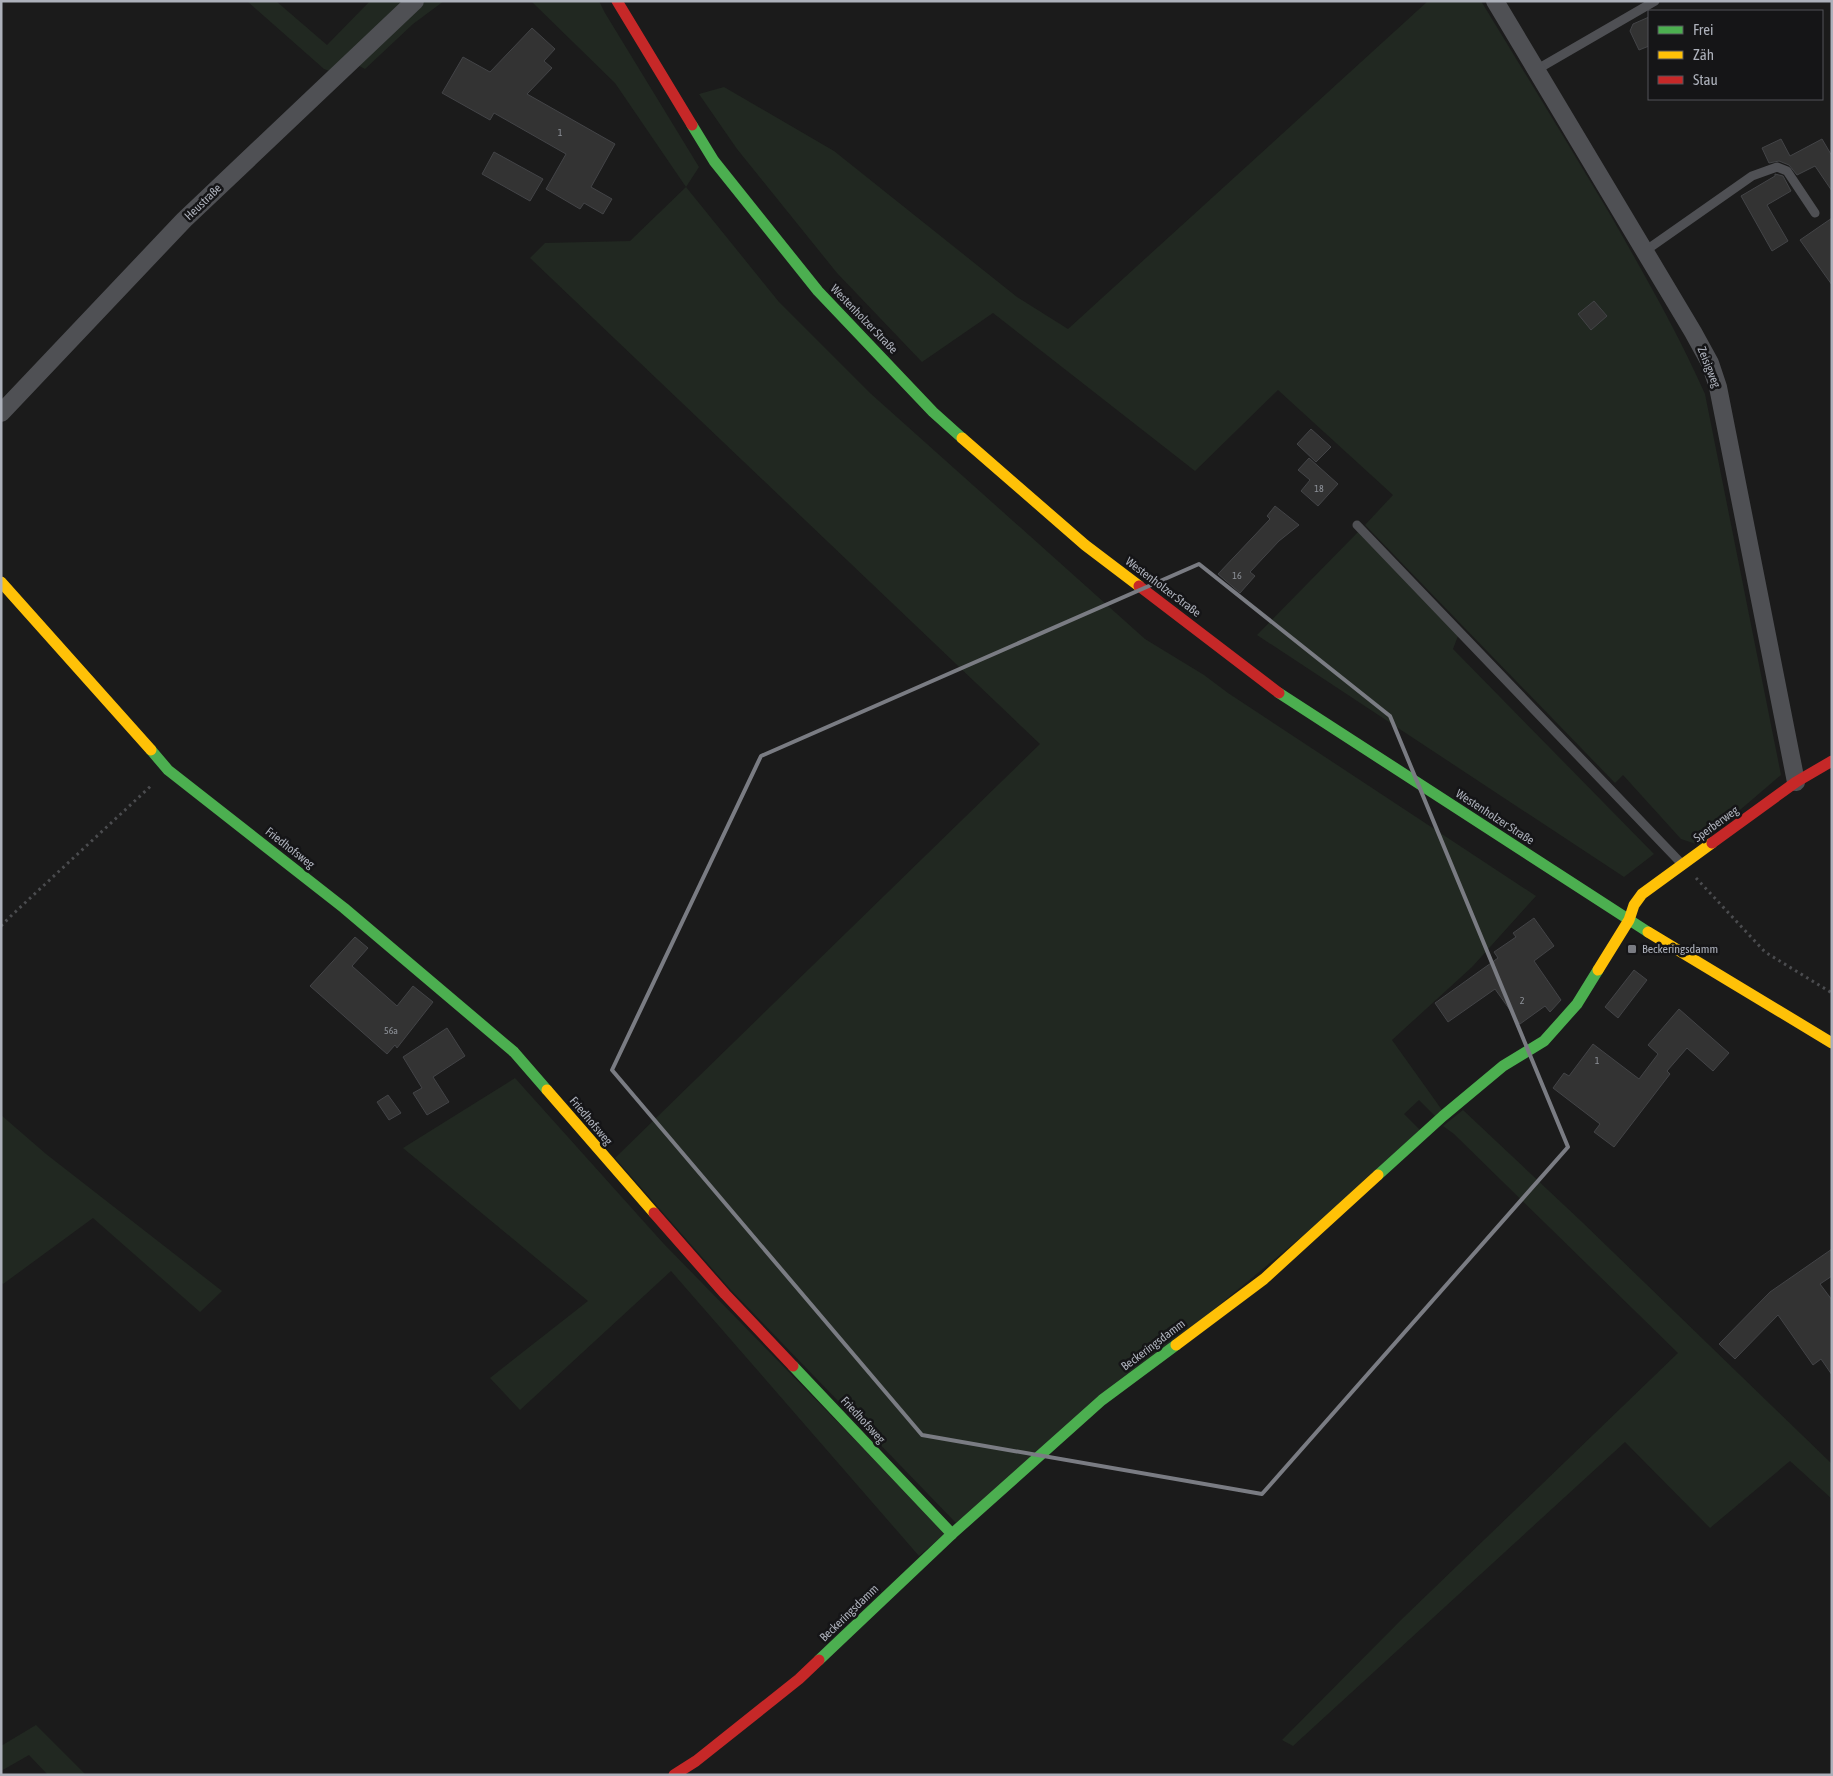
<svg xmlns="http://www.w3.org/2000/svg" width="1833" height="1776" font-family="'Asap Condensed',sans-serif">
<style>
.green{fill:#212821}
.building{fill:#333;stroke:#434447}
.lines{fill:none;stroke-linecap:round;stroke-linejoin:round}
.path{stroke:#4b4c4f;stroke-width:3;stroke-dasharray:2.5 4;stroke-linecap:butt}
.lane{stroke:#4f5054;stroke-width:9}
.street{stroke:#4f5054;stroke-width:18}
.fast{stroke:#4caf50;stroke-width:11}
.slow{stroke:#ffc107;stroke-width:11}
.jam{stroke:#c62828;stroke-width:11}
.marked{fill:none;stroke:#7a7c83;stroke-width:4;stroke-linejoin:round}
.poi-dot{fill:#7a7c83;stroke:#151517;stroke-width:2}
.labels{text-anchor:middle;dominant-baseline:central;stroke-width:5;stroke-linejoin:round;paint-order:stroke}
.number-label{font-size:10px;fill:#8e9299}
.street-label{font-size:12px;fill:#adb1bb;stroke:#151517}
.poi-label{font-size:12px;fill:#adb1bb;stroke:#151517;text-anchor:start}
</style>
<rect width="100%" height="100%" fill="#1b1b1b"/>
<!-- green -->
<g class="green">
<path d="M247,1H276L327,45L370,1H444L413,24L365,69L346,59L332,72L324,69Z"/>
<path d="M531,1H599L605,13L699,167L686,187L779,302L870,393L1145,639L1204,675L1228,693L1536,896L1472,967L1392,1040L1442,1110L1435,1116L1419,1100L1404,1114L1420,1130L1305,1234L956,1523L730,1289L615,1158L1040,744L530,258L545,243L630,241L686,187L615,83Z"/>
<path d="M1428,1H1481C1525,73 1568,144 1611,216C1644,274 1678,333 1705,394L1781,775L1699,845L1681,839L1623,775L1615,783L1365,525L1393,495L1278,390L1195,471L993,313L922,362L837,273L737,149L699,94L724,87L834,151L1017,297L1068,329Z"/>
<path d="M1358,532L1458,636L1453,649L1654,854L1624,877L1257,635Z"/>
<path d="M515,1078L663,1243L946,1533L919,1556L671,1271L520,1410L490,1378L588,1301L403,1148Z"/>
<path d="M1463,1110L1582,1222L1832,1464V1499L1790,1461L1710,1528L1625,1442L1293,1746L1282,1740L1402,1619L1678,1353L1454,1134L1443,1126Z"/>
<path d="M1,1115L46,1154L222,1291L200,1312L93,1218L3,1284L1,1282Z"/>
<path d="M36,1725L86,1775H48L29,1755L1,1771V1746Z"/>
</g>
<!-- building -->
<g class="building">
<path d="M1649,17V46L1639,50L1630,31L1633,24Z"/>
<path d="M532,28L555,49L544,61L552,68L527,94L615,144L591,187L612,199L603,214L584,203L580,209L546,189L566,154L494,113L490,120L442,93L463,57L490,72Z"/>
<path d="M1781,139L1790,156L1822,139L1832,156V191L1815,166L1797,175L1789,165L1779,161L1769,163L1762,148Z"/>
<path d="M494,152L543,179L530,201L482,174Z"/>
<path d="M1775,174L1783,176L1791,191L1767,205L1788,241L1772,251L1741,196L1775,176Z"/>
<path d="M1832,218V285L1800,240Z"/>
<path d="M1594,301L1607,316L1591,330L1578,314Z"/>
<path d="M1311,429L1331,447L1316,462L1297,444Z"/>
<path d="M1309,458L1338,484L1318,506L1301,491L1310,480L1298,470Z"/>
<path d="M1275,506L1299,525L1279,541L1250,572L1255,576L1240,593L1218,574L1270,519L1267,516Z"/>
<path d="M1534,918L1554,946L1534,961L1561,1000L1550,1012L1545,1006L1520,1024L1495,989L1448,1022L1435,1003L1498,958L1494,952L1516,937L1513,933Z"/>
<path d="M355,937L368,948L352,966L397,1006L413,986L433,1002L397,1048L395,1045L387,1054L310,986Z"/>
<path d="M1634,970L1647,980L1618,1018L1605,1007Z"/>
<path d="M1679,1009L1729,1053L1713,1071L1687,1048L1667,1071L1670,1074L1614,1147L1594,1132L1600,1124L1553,1088L1564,1073L1569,1076L1593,1044L1639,1079L1658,1054L1648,1045Z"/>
<path d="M447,1028L465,1056L433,1077L449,1102L427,1115L413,1093L422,1088L403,1057Z"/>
<path d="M388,1095L401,1113L389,1120L377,1102Z"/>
<path d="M1832,1249V1276L1820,1284L1832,1300V1375L1821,1359L1813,1365L1778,1315L1735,1359L1719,1344L1770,1292Z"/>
</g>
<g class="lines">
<!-- path -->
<g class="path">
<path d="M1696,878L1765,952L1832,993"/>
<path d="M1,926L13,914L153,784"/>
</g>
<!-- lane -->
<g class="lane">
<path d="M1536,70L1655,1"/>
<path d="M1645,251L1752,176L1777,167L1787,171L1815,213"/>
<path d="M1357,525L1681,863"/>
</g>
<!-- street -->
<g class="street">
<path d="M1495,1L1693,332L1710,363L1718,387L1796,782"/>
<path d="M1,413L184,220L415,1"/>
</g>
<!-- fast -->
<g class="fast">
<path d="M692,125L714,161L818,291L933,412L962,438"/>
<path d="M1279,693L1648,932"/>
<path d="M151,750L168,770L344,908L514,1052L547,1090"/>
<path d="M1378,1175L1443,1116L1503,1066L1544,1041L1577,1004L1598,970"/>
<path d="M793,1366L952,1534"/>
<path d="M819,1660L952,1534L1102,1400L1176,1345"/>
</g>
<!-- slow -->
<g class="slow">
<path d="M962,438L1085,545L1139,586"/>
<path d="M1,582L151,750"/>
<path d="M1648,932L1832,1043"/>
<path d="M1598,970L1629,920L1634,905L1642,894L1712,843"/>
<path d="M547,1090L654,1213"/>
<path d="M1176,1345L1264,1279L1378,1175"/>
</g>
<!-- jam -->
<g class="jam">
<path d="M617,1L692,125"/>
<path d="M1139,586L1279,693"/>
<path d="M1712,843L1796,782L1832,761"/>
<path d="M654,1213L725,1294L793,1366"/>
<path d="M674,1775L696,1761L799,1679L819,1660"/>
</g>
</g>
<!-- marked area -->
<path class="marked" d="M1199,564L1390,716L1568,1147L1262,1494L922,1435L612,1070L761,756Z"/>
<!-- markers -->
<rect class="poi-dot" x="1627" y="944" width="10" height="10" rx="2.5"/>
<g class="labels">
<!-- number labels -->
<g class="number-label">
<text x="560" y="132">1</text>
<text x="1319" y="488">18</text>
<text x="1237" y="575">16</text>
<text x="1522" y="1000">2</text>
<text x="391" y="1030">56a</text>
<text x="1597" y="1060">1</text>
</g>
<!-- street labels -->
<g class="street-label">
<text transform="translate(203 202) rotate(-44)">Heustraße</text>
<text transform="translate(864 319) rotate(46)">Westenholzer Straße</text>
<text transform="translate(1709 367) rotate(68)">Zeisigweg</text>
<text transform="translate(1163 587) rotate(37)">Westenholzer Straße</text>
<text transform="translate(1495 817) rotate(33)">Westenholzer Straße</text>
<text transform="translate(1716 824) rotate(-36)">Sperberweg</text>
<text transform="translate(290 848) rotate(38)">Friedhofsweg</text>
<text transform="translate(591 1121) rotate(50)">Friedhofsweg</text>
<text transform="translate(1153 1345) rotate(-37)">Beckeringsdamm</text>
<text transform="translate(863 1420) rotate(47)">Friedhofsweg</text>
<text transform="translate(849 1613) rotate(-44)">Beckeringsdamm</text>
</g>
<!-- poi labels -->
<g class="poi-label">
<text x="1642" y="949">Beckeringsdamm</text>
</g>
</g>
<!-- border -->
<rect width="1833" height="1776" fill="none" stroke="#adb1bb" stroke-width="5"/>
<!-- legend -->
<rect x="1648" y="10" width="175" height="90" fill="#151517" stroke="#525359"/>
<rect x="1658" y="26" width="25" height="8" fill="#4caf50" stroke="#525359"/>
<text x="1693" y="35" font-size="15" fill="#adb1bb">Frei</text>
<rect x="1658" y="51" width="25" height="8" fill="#ffc107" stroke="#525359"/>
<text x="1693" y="60" font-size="15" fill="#adb1bb">Zäh</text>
<rect x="1658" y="76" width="25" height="8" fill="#c62828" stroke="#525359"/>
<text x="1693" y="85" font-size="15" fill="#adb1bb">Stau</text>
</svg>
